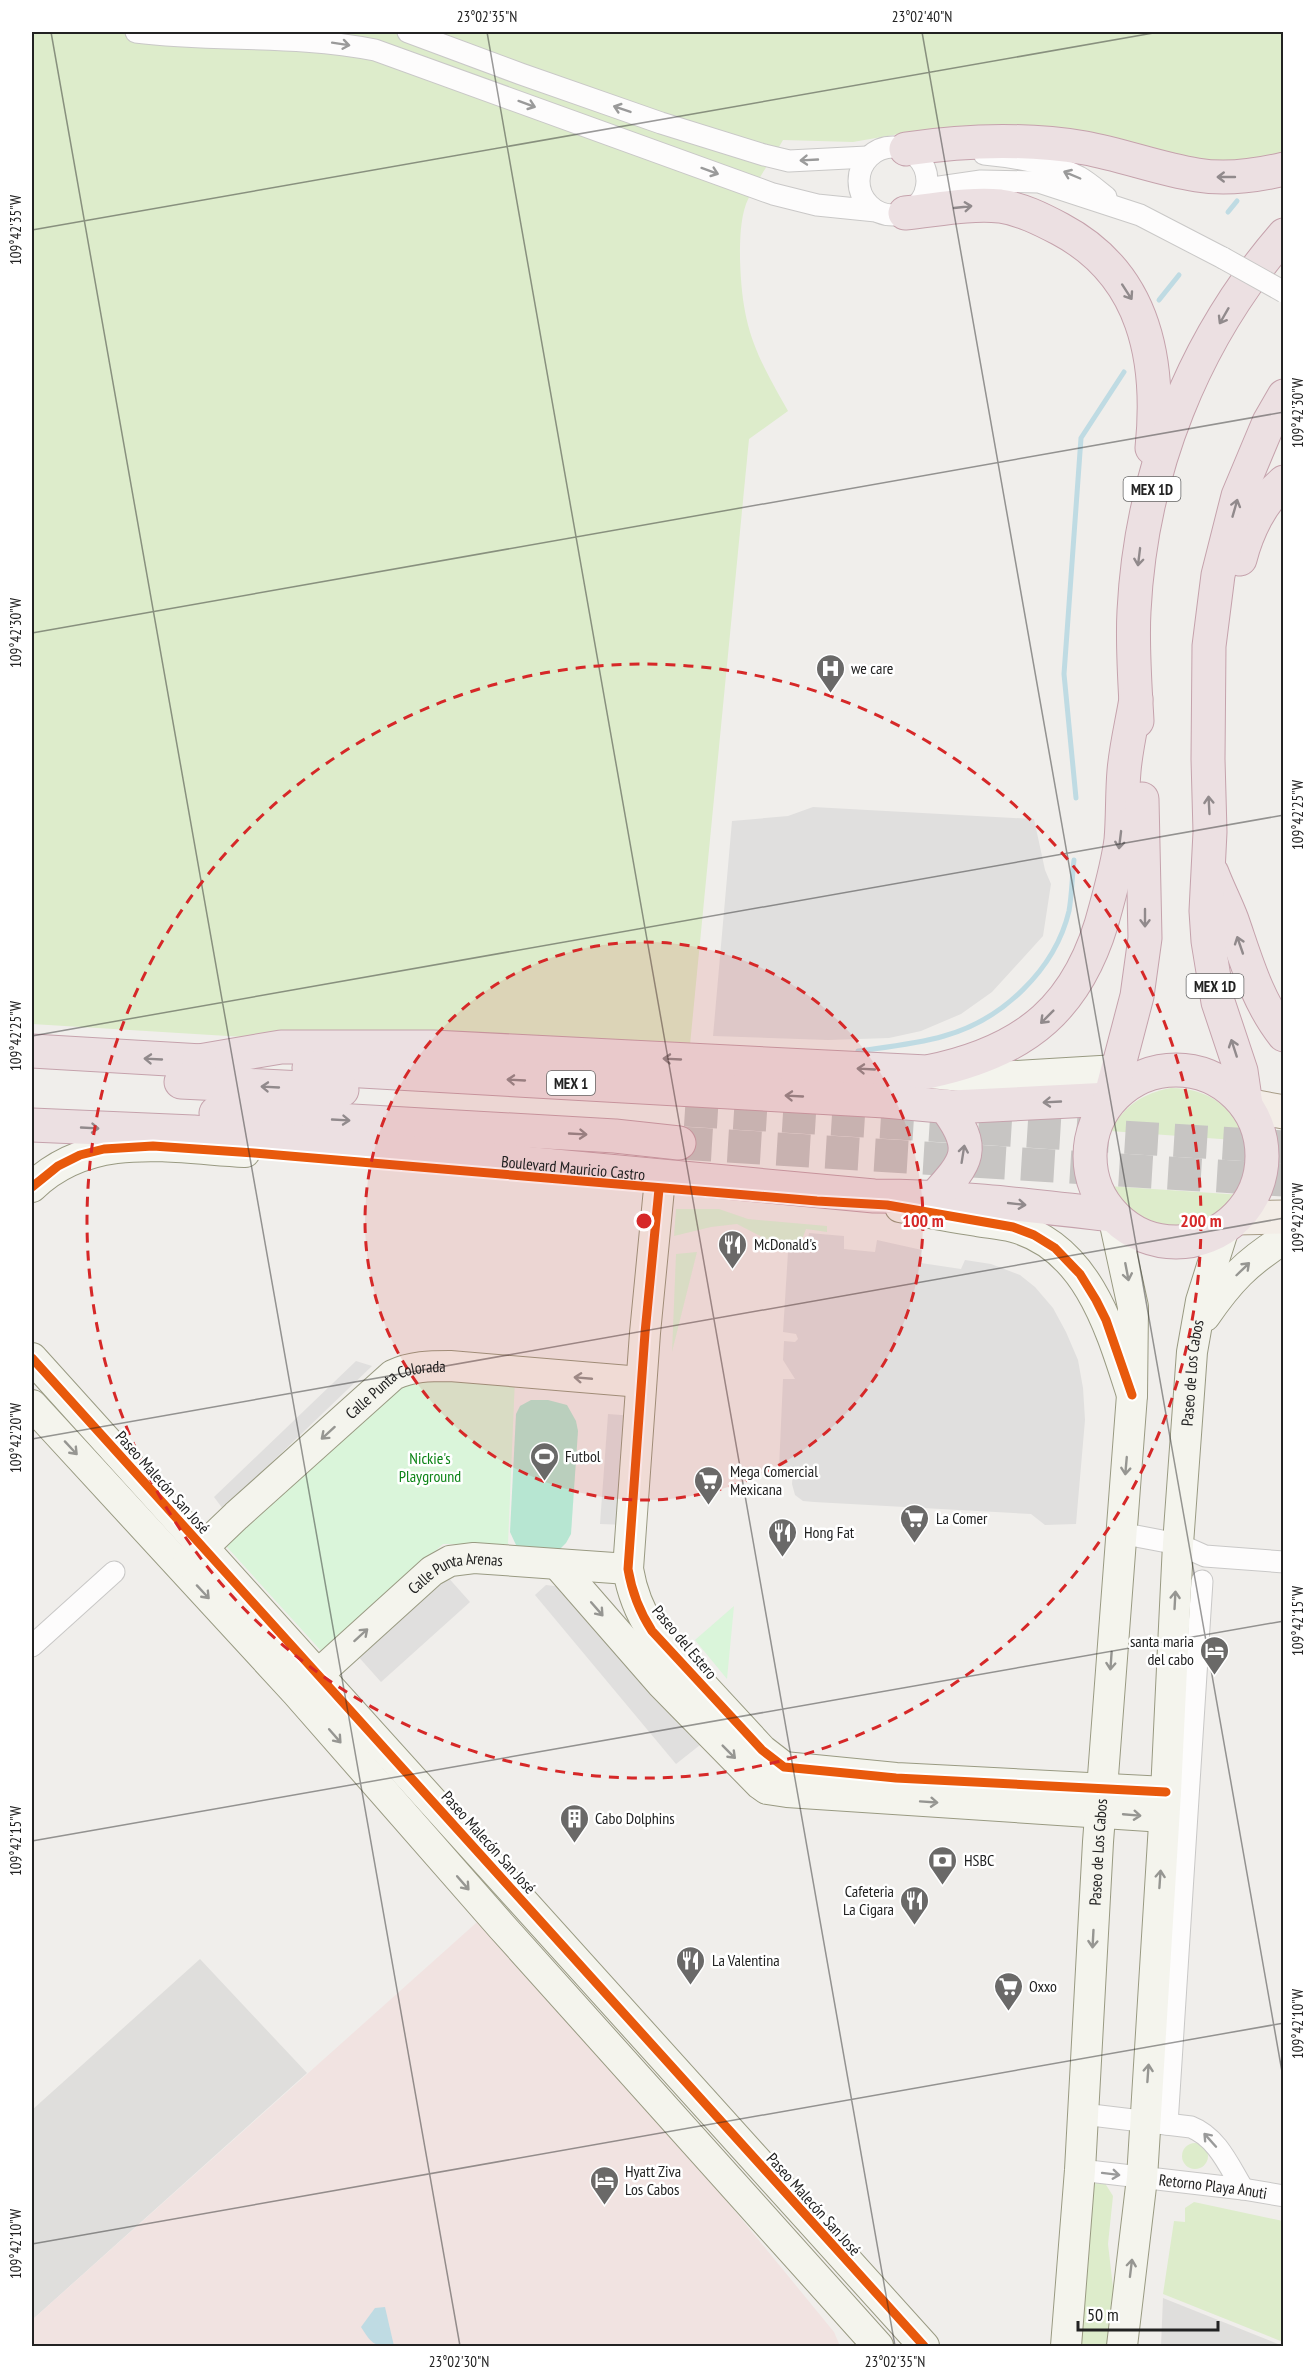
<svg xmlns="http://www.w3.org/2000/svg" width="1315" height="2378" font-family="'PT Sans Narrow',sans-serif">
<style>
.residential{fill:#dfdedc}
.commercial{fill:#f1e3e1}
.grass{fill:#ddeccb}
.park{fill:#daf5da}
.pitch{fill:#b7e6d2}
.parking{fill:#e0dfde}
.water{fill:#bfdbe3}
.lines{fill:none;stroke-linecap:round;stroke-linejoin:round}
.stream{stroke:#bfdbe3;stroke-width:5}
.highway-tunnel{stroke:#c7c5c3;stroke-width:33;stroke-dasharray:33 16;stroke-linecap:butt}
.street-casing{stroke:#c9c8c7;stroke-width:23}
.secondary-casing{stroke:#999a82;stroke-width:32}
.primary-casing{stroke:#a79c86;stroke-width:35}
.highway-casing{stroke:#c5a2ac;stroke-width:35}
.street{stroke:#fdfcfc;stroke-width:21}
.secondary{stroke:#f4f4ed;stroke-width:30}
.primary{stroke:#f3ede7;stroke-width:33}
.highway{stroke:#ece0e2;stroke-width:33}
.street-bridge-casing{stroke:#c9c8c7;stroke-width:23;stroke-linecap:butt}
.street-bridge{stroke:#fdfcfc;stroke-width:21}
.cycleway-casing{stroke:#fff;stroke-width:13}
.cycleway{stroke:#e8590c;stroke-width:9}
.oneway{stroke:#9a9a9a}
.oneway2{stroke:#918a8c}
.oneway3{stroke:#969692}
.ticks{fill:none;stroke:#222;stroke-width:1.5;stroke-opacity:0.45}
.ring{fill:none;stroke:#d62828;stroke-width:3;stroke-dasharray:10 8}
.labels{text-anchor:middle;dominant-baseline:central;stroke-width:5;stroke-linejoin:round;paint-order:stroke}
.shield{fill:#fff;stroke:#646464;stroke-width:1.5}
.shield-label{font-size:15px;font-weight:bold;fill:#222}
.poi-label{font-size:16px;fill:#222;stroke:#fff;text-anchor:start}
.street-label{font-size:16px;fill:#222;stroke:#fff}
.park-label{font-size:16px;fill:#0c8416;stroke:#fff}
.centre{fill:#d62828;stroke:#fff;stroke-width:3}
.ring-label{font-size:18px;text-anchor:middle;font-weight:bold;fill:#d62828;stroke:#fff;stroke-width:5;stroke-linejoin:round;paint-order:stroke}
.neatline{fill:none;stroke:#222;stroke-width:2}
.ticks-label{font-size:15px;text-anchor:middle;fill:#222}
</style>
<rect width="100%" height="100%" fill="#f0eeeb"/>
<!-- residential -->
<g class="residential">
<path d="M200,1959L307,2073L32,2320V2110Z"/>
<path d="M1163,2298L1283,2346H1161Z"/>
</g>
<!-- commercial -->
<path class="commercial" d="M485,1915L626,2078L834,2332L840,2346H32V2320Z"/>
<!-- grass -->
<g class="grass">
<path d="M32,32H1283V159L1245,164L922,130L853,142L783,140C772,160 754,183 746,204C740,221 740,242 740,259C742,328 755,353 788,411L749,439L690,1045L344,1043L32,1024Z"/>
<path d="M1171,1088C1208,1088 1233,1107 1248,1141L1110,1131C1124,1106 1143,1093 1171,1088Z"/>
<path d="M1108,1186L1243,1195C1208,1253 1135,1247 1108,1186Z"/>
<circle cx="1195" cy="2156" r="13"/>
<path d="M1103,2180L1113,2196L1108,2244L1114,2296L1110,2346H1073L1094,2181Z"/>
<path d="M1194,2202L1283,2221V2342L1163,2294L1174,2221L1185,2222V2208Z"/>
</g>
<!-- park -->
<g class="park">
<path d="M676,1209H719L748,1219L827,1226V1232L806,1229L800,1245H784L766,1239L737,1224L711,1227L674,1236Z"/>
<path d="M697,1252L672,1352L676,1254Z"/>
<path d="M417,1374L515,1379L508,1544H443L323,1653L226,1546Z"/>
<path d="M734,1606L727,1679L695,1640Z"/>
</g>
<!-- pitch -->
<path class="pitch" d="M531,1400H548L567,1405L576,1421L578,1431L571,1534L566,1543L559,1550H528L516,1545L510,1532L516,1414L520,1406Z"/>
<!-- parking -->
<g class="parking">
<path d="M813,807L1034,819L1045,870L1051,884L1043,936L992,992L961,1014L921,1031L889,1038L828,1040L713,1036L732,821L788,816Z"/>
<path d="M809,1233L844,1236V1249L875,1252L877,1240L922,1250L921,1263L961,1269L965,1260L991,1264L1020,1275L1035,1287L1053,1308L1066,1332L1078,1360L1083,1388L1085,1420L1076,1524L1045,1525L1031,1514L814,1502L803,1501L795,1495L792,1484L793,1469L779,1468L783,1379H795L783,1360L784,1341L795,1342L798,1339L796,1334L783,1332L788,1252L806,1251Z"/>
<path d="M356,1361L372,1366L223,1509L214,1497Z"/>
<path d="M608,1414L635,1416L627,1525L600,1524Z"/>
<path d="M445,1574L470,1602L381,1682L356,1654Z"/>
<path d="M546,1585L563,1587L700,1745L676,1764L535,1595Z"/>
</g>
<!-- water -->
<path class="water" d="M385,2307L394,2346C374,2347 372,2344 361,2327L375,2308Z"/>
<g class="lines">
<!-- stream -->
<g class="stream">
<path d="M1228,212L1237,201"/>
<path d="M1159,300L1179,275"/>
<path d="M1076,798L1064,674L1081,438L1124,372"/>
<path d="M858,1051C887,1047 917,1044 944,1036C1002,1020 1055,970 1069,911C1072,894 1072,877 1074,860"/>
</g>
<!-- highway-tunnel -->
<g class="highway-tunnel">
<path d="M685,1110L1284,1147"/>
<path d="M679,1143L1284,1180"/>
</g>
<defs>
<g id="street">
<path d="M136,32C216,42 296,34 375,50L773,194L817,205L876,211"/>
<path d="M408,32L521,74L661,123L764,155L789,161L867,157"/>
<circle cx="893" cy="181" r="34"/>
<path d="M984,154C1015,157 1052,163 1079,177C1088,182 1097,190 1106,197"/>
<path d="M926,189L981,181L1039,182L1140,215L1223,258"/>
<path d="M1120,1533L1178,1544L1205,1556L1284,1562"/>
<path d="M32,1646L114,1572"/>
<path d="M1083,2114L1191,2127C1217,2137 1229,2166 1243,2189"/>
<path d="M1167,2124L1202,1581"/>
<path id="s1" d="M1080,2170L1243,2189L1284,2196"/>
</g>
<g id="secondary">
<path d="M931,1073L982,1078L1117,1070"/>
<path d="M32,1187C91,1130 171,1148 245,1152"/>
<path d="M659,1189L645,1333L628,1569C632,1593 639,1611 652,1631L762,1750L784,1767L896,1778L1166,1792"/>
<path d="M900,1207C925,1212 951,1217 977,1221C988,1223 1001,1224 1013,1227C1088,1247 1111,1330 1132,1395"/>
<path d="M1205,1316C1229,1281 1247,1262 1284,1239"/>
<path d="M32,1358L924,2346"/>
<path d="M32,1405L297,1693L502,1927L878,2346"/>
<path id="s2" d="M188,1562L236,1516L393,1375C412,1366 430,1366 450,1366L641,1382"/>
<path d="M558,1565L661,1683L760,1784L767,1789L787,1792L1164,1817"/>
<path id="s3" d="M304,1687L432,1571L450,1561L474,1558L628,1569"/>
<path id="s4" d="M1066,2346L1080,2170L1098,1842L1132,1395L1133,1307L1113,1215"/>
<path id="s5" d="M1122,2346L1142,2178L1166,1792L1178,1544L1192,1352L1201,1301L1224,1228"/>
</g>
<g id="primary">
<path d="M1246,1105L1284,1112"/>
<path d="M1236,1218L1284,1217"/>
</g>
<g id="highway">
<path d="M906,149C966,140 1025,138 1085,148C1123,155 1159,169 1197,175C1226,180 1255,176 1284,169"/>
<path d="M905,213C936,210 969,203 1000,206C1021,209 1041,219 1060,229C1145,274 1161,360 1152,448"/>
<path d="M1240,559C1247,532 1261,501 1284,482"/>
<path d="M1137,721C1135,684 1132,647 1134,611C1141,472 1193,340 1284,235"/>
<path d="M1212,873C1218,889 1226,904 1232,920C1246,960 1257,1001 1284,1035"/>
<path d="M32,1051L219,1062"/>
<path d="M199,1061L281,1047H433L927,1072C1026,1052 1081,1007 1106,907C1112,885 1118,863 1121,840C1123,817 1122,794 1124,771C1126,747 1132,723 1136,699"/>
<path d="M309,1068L885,1101L952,1107L1110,1099"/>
<circle cx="1176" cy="1156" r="86"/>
<path d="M181,1082L342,1090"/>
<path d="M1110,1099L1137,996L1145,938L1142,799"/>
<path d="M1246,1105L1241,1071L1218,1002L1208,941L1206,911L1210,832L1208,759L1209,646L1218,575L1238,496L1269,422L1284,396"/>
<path d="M216,1113L615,1136L679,1143"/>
<path id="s6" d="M32,1125L193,1132L874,1196C954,1196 1034,1206 1113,1215"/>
<path d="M934,1198C968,1161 978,1149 945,1106"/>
</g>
</defs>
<!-- street casing -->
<use href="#street" class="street-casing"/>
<!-- secondary casing -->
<use href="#secondary" class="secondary-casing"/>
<!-- primary casing -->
<use href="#primary" class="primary-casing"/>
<!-- highway casing -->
<use href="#highway" class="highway-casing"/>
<!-- street -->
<use href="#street" class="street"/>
<!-- secondary -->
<use href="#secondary" class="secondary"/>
<!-- primary -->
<use href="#primary" class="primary"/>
<!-- highway -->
<use href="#highway" class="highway"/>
<defs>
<path id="street-bridge" d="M1223,258L1284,292"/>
</defs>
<!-- street-bridge casing -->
<use href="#street-bridge" class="street-bridge-casing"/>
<!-- street-bridge -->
<use href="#street-bridge" class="street-bridge"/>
<defs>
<g id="cycleway">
<path d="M32,1187L58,1166L80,1155L104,1149L153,1146L254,1153L817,1201L887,1205L1013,1227L1034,1235L1055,1248L1080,1274L1096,1300L1106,1320L1132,1395"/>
<path d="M659,1189L645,1333L628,1569C632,1593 639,1611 652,1631L762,1750L784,1767L896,1778L1166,1792"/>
<path d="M32,1358L924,2346"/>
</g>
</defs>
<!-- cycleway casing -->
<use href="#cycleway" class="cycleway-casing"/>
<!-- cycleway -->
<use href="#cycleway" class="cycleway"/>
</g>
<!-- one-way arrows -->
<defs><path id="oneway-shaft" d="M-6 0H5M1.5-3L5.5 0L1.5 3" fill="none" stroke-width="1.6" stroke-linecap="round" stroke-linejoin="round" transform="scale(1.5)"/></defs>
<g class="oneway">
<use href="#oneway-shaft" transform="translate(341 44) rotate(9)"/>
<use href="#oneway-shaft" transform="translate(527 104) rotate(20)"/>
<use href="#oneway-shaft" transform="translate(622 109) rotate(-161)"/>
<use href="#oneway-shaft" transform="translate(809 160) rotate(177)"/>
<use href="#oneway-shaft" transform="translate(710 171) rotate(20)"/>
<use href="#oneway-shaft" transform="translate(1072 175) rotate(-157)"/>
<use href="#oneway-shaft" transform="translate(1210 2140) rotate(-132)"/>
<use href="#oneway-shaft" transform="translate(1111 2174) rotate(7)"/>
</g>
<g class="oneway2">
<use href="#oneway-shaft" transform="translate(1226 177) rotate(-180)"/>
<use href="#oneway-shaft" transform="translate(963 207) rotate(-6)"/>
<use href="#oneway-shaft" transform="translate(1127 292) rotate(57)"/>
<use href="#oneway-shaft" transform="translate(1224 316) rotate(120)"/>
<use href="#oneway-shaft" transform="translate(1235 508) rotate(-74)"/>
<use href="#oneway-shaft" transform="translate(1139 557) rotate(97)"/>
<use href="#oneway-shaft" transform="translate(1209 805) rotate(-93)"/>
<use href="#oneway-shaft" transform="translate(1120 840) rotate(97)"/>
<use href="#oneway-shaft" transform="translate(1145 918) rotate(90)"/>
<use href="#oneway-shaft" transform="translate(1240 945) rotate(-109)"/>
<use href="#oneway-shaft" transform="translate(1047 1017) rotate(135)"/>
<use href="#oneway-shaft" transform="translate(1234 1048) rotate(-108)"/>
<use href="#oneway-shaft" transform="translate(153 1059) rotate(-177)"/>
<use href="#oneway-shaft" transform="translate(672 1059) rotate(-177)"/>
<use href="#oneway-shaft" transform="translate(866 1069) rotate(-177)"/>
<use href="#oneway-shaft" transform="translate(516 1080) rotate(-177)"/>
<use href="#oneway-shaft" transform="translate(270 1087) rotate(-177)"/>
<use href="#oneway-shaft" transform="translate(794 1096) rotate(-177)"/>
<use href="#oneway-shaft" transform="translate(1052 1102) rotate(177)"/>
<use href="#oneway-shaft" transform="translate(341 1120) rotate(3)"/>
<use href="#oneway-shaft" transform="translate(90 1128) rotate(3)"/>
<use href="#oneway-shaft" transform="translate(578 1134) rotate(3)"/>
<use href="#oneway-shaft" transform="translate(963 1154) rotate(-81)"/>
<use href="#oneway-shaft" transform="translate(1017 1204) rotate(6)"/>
</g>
<g class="oneway3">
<use href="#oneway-shaft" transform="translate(1243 1269) rotate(-44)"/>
<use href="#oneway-shaft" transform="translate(1127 1272) rotate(79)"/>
<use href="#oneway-shaft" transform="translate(583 1378) rotate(-175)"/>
<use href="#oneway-shaft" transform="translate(328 1433) rotate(138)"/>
<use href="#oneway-shaft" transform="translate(71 1448) rotate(47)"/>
<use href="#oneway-shaft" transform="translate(1126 1466) rotate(95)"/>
<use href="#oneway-shaft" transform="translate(203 1592) rotate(47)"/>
<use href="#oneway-shaft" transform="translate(1175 1600) rotate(-87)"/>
<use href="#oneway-shaft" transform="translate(597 1609) rotate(49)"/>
<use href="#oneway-shaft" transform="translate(361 1635) rotate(-42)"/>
<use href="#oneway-shaft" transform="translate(1111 1661) rotate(94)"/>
<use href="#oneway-shaft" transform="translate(335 1736) rotate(49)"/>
<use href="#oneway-shaft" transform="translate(729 1752) rotate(45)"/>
<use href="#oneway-shaft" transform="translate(929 1802) rotate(4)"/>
<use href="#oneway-shaft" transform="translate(1132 1815) rotate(5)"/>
<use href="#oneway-shaft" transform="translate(1160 1879) rotate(-86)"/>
<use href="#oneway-shaft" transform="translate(463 1883) rotate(49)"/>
<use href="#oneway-shaft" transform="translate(1093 1939) rotate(93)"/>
<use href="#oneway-shaft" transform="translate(1148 2073) rotate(-86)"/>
<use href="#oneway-shaft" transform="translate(1131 2268) rotate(-83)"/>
</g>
<!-- ticks -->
<path class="ticks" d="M51,32L460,2346M487,32L895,2346M922,32L1284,2083M32,230L1159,32M32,633L1284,412M32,1036L1284,815M32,1439L1284,1218M32,1841L1284,1621M32,2244L1284,2023"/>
<!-- distance rings -->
<circle cx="644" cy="1221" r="279" fill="#d62828" fill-opacity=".12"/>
<g class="ring">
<circle cx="644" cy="1221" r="279"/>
<circle cx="644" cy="1221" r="557"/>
</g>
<!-- icons -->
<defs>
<symbol id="hospital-pin" viewBox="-11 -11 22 30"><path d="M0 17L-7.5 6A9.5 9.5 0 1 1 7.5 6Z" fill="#6a6968" stroke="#fff"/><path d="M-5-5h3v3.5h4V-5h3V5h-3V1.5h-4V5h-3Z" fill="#fff"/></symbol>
<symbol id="restaurant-pin" viewBox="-11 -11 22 30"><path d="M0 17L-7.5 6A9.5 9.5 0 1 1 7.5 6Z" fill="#6a6968" stroke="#fff"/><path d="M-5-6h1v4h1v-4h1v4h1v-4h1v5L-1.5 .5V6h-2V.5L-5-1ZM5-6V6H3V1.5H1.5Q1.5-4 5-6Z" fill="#fff"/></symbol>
<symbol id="stadium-pin" viewBox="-11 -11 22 30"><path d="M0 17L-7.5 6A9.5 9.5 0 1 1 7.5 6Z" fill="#6a6968" stroke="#fff"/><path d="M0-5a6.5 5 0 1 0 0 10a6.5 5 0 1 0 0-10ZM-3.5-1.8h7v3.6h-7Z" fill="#fff"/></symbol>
<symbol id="supermarket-pin" viewBox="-11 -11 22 30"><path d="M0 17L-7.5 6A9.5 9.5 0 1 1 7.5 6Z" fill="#6a6968" stroke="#fff"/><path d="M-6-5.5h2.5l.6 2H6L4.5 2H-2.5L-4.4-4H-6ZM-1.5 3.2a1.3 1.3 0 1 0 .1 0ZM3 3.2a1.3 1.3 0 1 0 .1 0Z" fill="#fff"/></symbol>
<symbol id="hotel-pin" viewBox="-11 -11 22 30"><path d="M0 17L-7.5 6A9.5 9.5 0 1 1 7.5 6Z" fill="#6a6968" stroke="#fff"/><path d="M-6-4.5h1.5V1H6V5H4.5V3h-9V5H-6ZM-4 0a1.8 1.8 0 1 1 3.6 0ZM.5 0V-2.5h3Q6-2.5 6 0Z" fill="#fff"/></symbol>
<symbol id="building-pin" viewBox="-11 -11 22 30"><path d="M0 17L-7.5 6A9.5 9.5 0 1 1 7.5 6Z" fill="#6a6968" stroke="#fff"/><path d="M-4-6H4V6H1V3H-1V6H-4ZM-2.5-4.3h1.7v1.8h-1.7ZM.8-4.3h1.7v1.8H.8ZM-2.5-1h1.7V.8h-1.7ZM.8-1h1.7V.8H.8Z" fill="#fff"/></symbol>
<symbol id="bank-pin" viewBox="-11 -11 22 30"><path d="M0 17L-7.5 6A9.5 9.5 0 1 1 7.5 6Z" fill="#6a6968" stroke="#fff"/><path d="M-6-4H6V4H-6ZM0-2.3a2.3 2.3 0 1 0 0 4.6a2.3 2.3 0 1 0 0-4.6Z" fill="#fff"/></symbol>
</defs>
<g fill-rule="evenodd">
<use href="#hospital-pin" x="814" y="652" width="33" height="45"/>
<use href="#restaurant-pin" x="716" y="1228" width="33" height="45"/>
<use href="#stadium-pin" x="528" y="1440" width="33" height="45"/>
<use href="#supermarket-pin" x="692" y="1464" width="33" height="45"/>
<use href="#supermarket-pin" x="898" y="1502" width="33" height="45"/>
<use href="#restaurant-pin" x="766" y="1516" width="33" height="45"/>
<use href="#hotel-pin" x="1198" y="1634" width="33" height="45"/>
<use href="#building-pin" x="558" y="1802" width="33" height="45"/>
<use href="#bank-pin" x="926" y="1844" width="33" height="45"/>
<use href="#restaurant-pin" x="898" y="1884" width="33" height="45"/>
<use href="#restaurant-pin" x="674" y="1944" width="33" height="45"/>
<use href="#supermarket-pin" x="992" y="1970" width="33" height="45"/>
<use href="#hotel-pin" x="588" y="2164" width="33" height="45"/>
</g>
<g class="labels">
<!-- shield labels -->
<g class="shield">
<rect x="1123.5" y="477" width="57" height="24" rx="4.5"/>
<rect x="1186.5" y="974" width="57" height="24" rx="4.5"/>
<rect x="547" y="1071" width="48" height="24" rx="4.5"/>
</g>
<g class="shield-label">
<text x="1152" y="489">MEX 1D</text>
<text x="1215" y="986">MEX 1D</text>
<text x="571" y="1083">MEX 1</text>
</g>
<!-- poi labels -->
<g class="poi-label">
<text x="851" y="668">we care</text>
<text x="754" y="1244">McDonald's</text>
<text x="565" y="1456">Futbol</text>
<text x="730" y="1471">Mega Comercial<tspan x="730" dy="18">Mexicana</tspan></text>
<text x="936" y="1518">La Comer</text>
<text x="804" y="1532">Hong Fat</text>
<text x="1194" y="1641" text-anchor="end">santa maria<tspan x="1194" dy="18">del cabo</tspan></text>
<text x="595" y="1818">Cabo Dolphins</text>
<text x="964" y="1860">HSBC</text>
<text x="894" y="1891" text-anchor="end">Cafeteria<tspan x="894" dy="18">La Cigara</tspan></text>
<text x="712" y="1960">La Valentina</text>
<text x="1029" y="1986">Oxxo</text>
<text x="625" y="2171">Hyatt Ziva<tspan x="625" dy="18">Los Cabos</tspan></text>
</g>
<!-- street labels -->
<g class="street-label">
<text stroke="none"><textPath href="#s6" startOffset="543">Boulevard Mauricio Castro</textPath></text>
<text stroke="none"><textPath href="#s5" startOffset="976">Paseo de Los Cabos</textPath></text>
<text stroke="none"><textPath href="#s2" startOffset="274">Calle Punta Colorada</textPath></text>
<text transform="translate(163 1482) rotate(48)">Paseo Malecón San José</text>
<text stroke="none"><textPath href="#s3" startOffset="195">Calle Punta Arenas</textPath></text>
<text transform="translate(685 1642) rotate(50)">Paseo del Estero</text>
<text transform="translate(489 1842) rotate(48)">Paseo Malecón San José</text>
<text stroke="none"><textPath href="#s4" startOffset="495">Paseo de Los Cabos</textPath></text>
<text stroke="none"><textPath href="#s1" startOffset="134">Retorno Playa Anuti</textPath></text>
<text transform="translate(814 2204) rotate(48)">Paseo Malecón San José</text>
</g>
<!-- park labels -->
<g class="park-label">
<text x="430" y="1458">Nickie's<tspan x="430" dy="18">Playground</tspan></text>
</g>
</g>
<circle cx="644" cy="1221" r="9" class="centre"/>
<g class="ring-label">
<text x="923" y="1227">100 m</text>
<text x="1201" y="1227">200 m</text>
</g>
<!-- border -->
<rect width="1315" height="2378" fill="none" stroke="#ffffff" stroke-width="66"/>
<!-- scale -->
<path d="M1078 2321v9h140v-9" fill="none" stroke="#222222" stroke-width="3"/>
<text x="1087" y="2321" font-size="18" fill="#222222" stroke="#ffffff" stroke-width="4.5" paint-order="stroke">50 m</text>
<rect x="33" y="33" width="1249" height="2312" class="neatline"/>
<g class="ticks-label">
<text x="487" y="22">23°02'35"N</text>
<text x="922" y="22">23°02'40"N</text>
<text transform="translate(16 230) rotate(-90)" y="5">109°42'35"W</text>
<text transform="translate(1298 413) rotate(-90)" y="5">109°42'30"W</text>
<text transform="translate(16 633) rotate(-90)" y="5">109°42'30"W</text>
<text transform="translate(1298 815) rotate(-90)" y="5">109°42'25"W</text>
<text transform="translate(16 1036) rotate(-90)" y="5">109°42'25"W</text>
<text transform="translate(1298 1218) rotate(-90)" y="5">109°42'20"W</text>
<text transform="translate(16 1438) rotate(-90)" y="5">109°42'20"W</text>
<text transform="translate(1298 1621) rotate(-90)" y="5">109°42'15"W</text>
<text transform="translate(16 1841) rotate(-90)" y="5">109°42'15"W</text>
<text transform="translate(1298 2024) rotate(-90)" y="5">109°42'10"W</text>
<text transform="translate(16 2244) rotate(-90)" y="5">109°42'10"W</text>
<text x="459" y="2367">23°02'30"N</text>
<text x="895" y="2367">23°02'35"N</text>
</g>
</svg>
